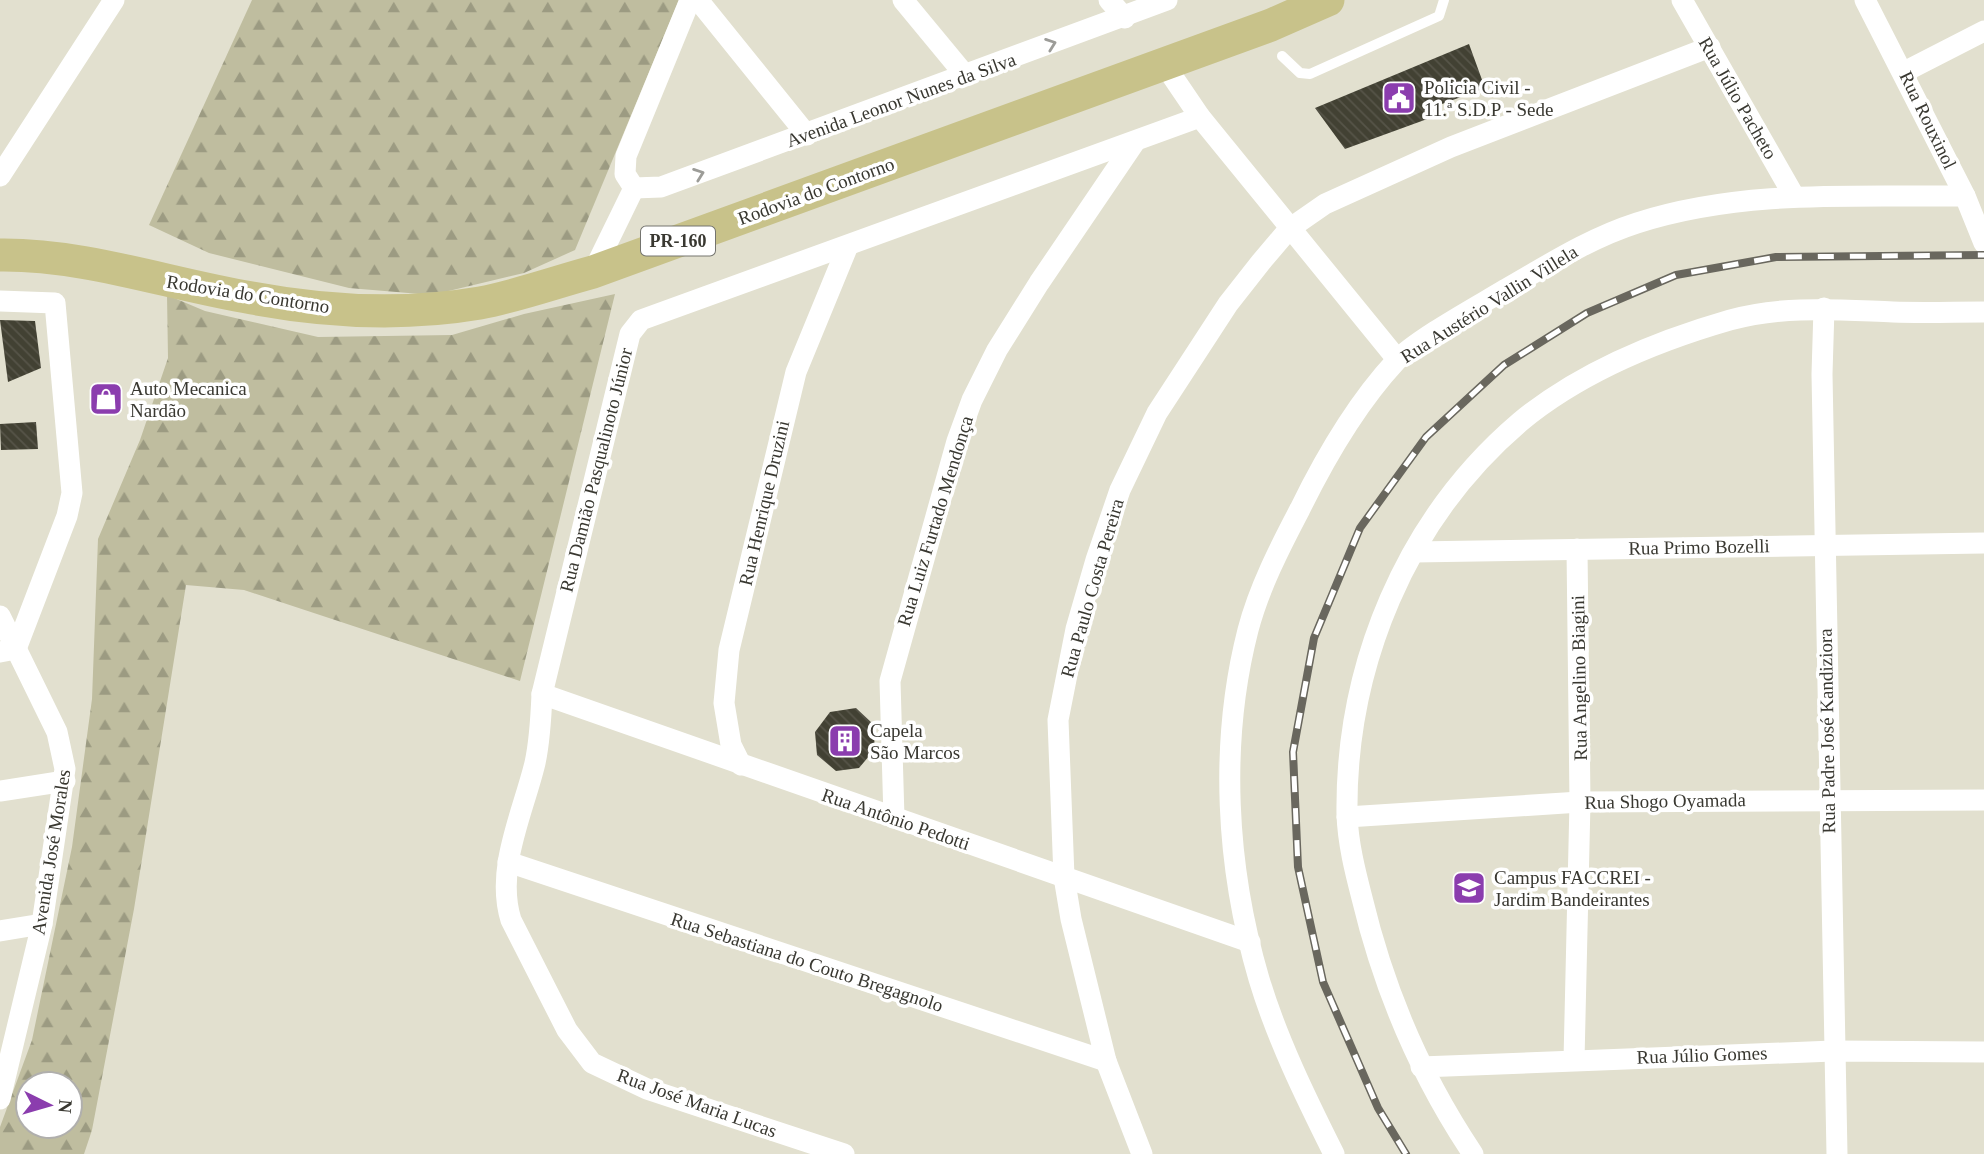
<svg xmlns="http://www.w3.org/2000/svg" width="1984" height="1154" font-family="'Times New Roman',serif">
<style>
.forest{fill:url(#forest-firs);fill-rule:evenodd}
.building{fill:url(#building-back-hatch)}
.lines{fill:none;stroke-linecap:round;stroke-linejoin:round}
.lane{stroke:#fff;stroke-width:10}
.street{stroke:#fff;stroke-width:21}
.primary{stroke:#c8c28a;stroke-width:33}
.rail-casing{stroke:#69675e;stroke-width:8}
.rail{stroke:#fff;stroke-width:5;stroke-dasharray:16;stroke-linecap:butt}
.oneway{stroke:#9c9c98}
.labels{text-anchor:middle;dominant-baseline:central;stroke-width:7;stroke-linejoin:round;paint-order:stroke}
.shield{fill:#fff;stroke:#74746f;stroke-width:2}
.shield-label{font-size:18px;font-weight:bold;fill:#393831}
.poi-label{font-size:19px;fill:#393831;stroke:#fff;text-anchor:start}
.street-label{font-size:19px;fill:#393831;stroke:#fff}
</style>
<defs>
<pattern id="forest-firs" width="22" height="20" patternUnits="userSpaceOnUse" patternTransform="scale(1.75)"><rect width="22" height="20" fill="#bfbd9f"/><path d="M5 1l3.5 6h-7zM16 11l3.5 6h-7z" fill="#9c9b82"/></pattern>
<pattern id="building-back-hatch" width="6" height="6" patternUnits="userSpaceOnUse" patternTransform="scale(1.75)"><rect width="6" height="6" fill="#424133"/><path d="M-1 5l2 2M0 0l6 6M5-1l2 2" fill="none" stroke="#565448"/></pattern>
</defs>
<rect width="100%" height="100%" fill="#e2e0cf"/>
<!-- forest -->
<g class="forest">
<path d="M252,0H679L575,250L524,273L432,295L349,288L209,253L149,225Z"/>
<path d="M615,294L520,681L244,590L186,585L134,909L92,1130L84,1154H0V1127L32,1040L72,847L92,699L98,539L140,440L168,358L167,295L205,311L318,337L452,335L524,314ZM28,1084H70V1126H28Z"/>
</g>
<!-- building -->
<g class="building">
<path d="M1469,44L1485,88L1426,110L1430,118L1345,149L1315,108Z"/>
<path d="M0,320L35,321L41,368L8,382Z"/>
<path d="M36,422L38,449L1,450L0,424Z"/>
<path d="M856,708L873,724L875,749L859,768L836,771L817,755L815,732L830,712Z"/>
</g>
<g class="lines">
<!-- lane -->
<path class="lane" d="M1282,56L1300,73L1310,74L1439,16L1444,0"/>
<!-- street -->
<g class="street">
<path d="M698,0L807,135"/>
<path d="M903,0L965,75"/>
<path d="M1109,0L1125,18"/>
<path d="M1682,0L1794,196"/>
<path d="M1865,0L1965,196L1984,243"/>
<path d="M1164,64L1200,117L1397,359"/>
<path d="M1904,72L1984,31"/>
<path d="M0,176L114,0"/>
<path d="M634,188L661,187L1167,0"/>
<path d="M634,188L625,174L626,156L690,0"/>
<path d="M593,272L634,188"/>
<path d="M0,301L55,303L72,493L67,516L16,649L0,652"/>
<path d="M1824,308L1822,374L1837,1154"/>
<path d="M1414,552L1984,543"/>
<path d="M0,616L57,732L65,769L42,924L0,1099"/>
<path d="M542,694L1250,942"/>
<path d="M741,765L731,745L724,703L729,650L796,372L847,248"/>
<path d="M0,791L65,781"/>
<path d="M1347,817L1580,802L1984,800"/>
<path d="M894,818L890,681L957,441L972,400L997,350L1039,283L1134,143"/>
<path d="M508,862L1106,1061"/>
<path d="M0,931L42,924"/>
<path d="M1574,1060L1580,802L1577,549"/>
<path d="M1421,1067L1833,1051L1984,1052"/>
<path d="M844,1154L647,1089L592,1063L567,1030L511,920C495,869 523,813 535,763C540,740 541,718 542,694L630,334L641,320L1200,117"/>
<path d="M1142,1154L1106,1061L1071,919L1064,877L1058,720L1076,629L1096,560L1120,490L1157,413L1228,304L1261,262L1289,229L1325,204L1451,147L1710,47"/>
<path d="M1334,1154C1306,1098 1277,1039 1259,979C1226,867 1219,743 1248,630C1259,588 1280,547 1300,509C1325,458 1357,403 1396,361C1417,339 1478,306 1506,289C1548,265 1590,238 1637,223C1743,189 1856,197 1965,196"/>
<path d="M1473,1154C1420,1075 1384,990 1362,898C1355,871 1348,843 1347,815C1345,666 1406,519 1520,422C1579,373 1657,341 1730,320C1784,305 1838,310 1893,312C1923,313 1954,312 1984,312"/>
</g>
<!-- primary -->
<path class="primary" d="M0,255C85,254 168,284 252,298C327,312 404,316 480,303C517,296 556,282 593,272L1271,25L1328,0"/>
<defs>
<path id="rail" d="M1406,1154L1378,1108L1323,982L1298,867L1293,752L1314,638L1360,528L1426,437L1504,365L1587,313L1676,275L1776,257L1984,255"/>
</defs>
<!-- rail casing -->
<use href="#rail" class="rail-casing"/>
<!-- rail -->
<use href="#rail" class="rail"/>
</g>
<!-- one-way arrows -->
<defs><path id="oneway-chevron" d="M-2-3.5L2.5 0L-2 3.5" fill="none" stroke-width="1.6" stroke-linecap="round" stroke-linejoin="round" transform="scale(1.75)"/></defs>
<g class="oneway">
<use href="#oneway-chevron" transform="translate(1051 44) rotate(-20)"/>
<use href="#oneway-chevron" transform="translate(699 174) rotate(-20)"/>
</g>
<!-- icons -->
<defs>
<symbol id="civic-square" viewBox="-11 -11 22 22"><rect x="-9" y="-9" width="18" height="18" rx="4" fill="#8b3dae" stroke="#fff"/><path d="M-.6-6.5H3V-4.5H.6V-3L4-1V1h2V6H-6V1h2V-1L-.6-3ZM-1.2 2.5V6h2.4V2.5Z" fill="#fff"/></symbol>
<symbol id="shop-square" viewBox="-11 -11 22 22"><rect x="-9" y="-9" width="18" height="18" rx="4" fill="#8b3dae" stroke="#fff"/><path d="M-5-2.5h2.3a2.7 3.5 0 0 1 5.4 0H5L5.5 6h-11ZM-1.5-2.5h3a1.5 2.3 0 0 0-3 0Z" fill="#fff"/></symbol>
<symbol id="building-square" viewBox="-11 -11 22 22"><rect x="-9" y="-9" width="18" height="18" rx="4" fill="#8b3dae" stroke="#fff"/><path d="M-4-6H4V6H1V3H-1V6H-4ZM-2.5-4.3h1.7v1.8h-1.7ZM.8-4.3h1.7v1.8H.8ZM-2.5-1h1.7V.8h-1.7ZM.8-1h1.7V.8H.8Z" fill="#fff"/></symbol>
<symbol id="university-square" viewBox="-11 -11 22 22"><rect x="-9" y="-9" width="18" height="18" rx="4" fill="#8b3dae" stroke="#fff"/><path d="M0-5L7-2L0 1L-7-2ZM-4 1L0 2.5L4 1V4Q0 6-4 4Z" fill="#fff"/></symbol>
</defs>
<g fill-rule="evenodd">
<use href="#civic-square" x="1380" y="79" width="38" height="38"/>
<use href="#shop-square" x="87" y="380" width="38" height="38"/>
<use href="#building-square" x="826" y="722" width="38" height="38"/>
<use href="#university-square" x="1450" y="869" width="38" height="38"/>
</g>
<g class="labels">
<!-- shield labels -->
<rect class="shield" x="641" y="226.5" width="74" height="29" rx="5"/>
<g class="shield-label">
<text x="678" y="241">PR-160</text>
</g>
<!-- poi labels -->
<g class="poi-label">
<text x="1424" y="87">Policia Civil -<tspan x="1424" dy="22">11.ª S.D.P - Sede</tspan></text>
<text x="130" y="388">Auto Mecanica<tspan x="130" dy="22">Nardão</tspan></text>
<text x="870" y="730">Capela<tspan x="870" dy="22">São Marcos</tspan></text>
<text x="1494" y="877">Campus FACCREI -<tspan x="1494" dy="22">Jardim Bandeirantes</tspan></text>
</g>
<!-- street labels -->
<g class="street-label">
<text transform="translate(1738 98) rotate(60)">Rua Júlio Pacheto</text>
<text transform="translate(901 100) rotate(-20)">Avenida Leonor Nunes da Silva</text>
<text transform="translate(1928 120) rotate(64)">Rua Rouxinol</text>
<text transform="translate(816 191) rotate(-20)">Rodovia do Contorno</text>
<text transform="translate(248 294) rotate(9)">Rodovia do Contorno</text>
<text transform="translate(1489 304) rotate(-32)">Rua Austério Vallin Villela</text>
<text transform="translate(596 470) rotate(-76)">Rua Damião Pasqualinoto Júnior</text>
<text transform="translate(764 503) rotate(-77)">Rua Henrique Druzini</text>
<text transform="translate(935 521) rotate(-73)">Rua Luiz Furtado Mendonça</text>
<text transform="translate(1699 547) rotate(-1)">Rua Primo Bozelli</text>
<text transform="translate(1092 588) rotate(-74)">Rua Paulo Costa Pereira</text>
<text transform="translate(1579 678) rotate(-91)">Rua Angelino Biagini</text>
<text transform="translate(1827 731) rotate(-91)">Rua Padre José Kandiziora</text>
<text transform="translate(1665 801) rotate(-1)">Rua Shogo Oyamada</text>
<text transform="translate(896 819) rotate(19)">Rua Antônio Pedotti</text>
<text transform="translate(51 852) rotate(-81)">Avenida José Morales</text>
<text transform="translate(807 962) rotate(18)">Rua Sebastiana do Couto Bregagnolo</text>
<text transform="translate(1702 1055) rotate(-2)">Rua Júlio Gomes</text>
<text transform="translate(697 1103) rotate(20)">Rua José Maria Lucas</text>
</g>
</g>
<!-- north arrow -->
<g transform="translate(49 1105) rotate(95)"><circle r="33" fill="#ffffff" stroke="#b0afad" stroke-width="2"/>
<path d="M0-5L12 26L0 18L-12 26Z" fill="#8b3dae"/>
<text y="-10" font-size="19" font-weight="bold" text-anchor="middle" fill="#393831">N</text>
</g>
</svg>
